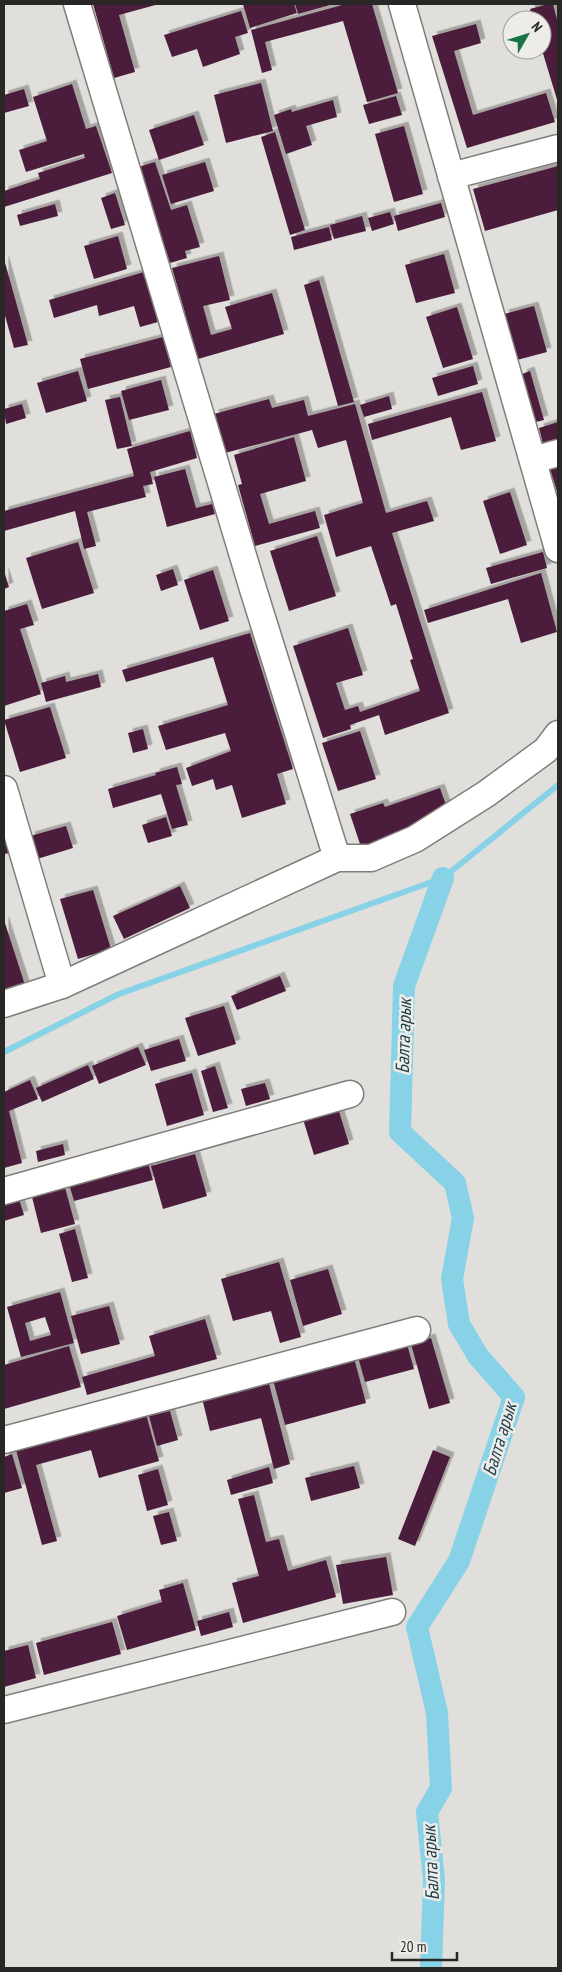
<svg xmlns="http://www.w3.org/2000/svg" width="562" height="1972" font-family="'PT Sans Narrow',sans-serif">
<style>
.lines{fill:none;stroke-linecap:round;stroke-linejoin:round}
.stream{stroke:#88d2e8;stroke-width:6}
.canal{stroke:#88d2e8;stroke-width:22}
.building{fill:#4b1e3b;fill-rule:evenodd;filter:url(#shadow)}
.minor-casing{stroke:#807e7b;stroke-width:29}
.minor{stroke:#fff;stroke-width:26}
.labels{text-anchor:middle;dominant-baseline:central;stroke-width:5;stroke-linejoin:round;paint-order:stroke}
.water-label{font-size:19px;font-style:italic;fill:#1c3f49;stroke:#eeece8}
</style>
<defs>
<filter id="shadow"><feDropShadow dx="4.5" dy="-4.5" stdDeviation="0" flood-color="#0004"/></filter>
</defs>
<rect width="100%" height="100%" fill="#e1dfdb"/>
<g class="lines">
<!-- stream -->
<path class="stream" d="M4,1052L119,994L443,878L558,785"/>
<!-- canal -->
<path class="canal" d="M431,1968L434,1880L427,1812L441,1788L437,1713L417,1627L459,1561L514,1397L478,1356L459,1324L452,1279L463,1218L455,1183L400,1132L404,986L443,878"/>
</g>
<!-- building -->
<g class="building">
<path d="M93,4H159L119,15L135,72L114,78Z"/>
<path d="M243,4H294L297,13L250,28Z"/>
<path d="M295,4H334L298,14Z"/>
<path d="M346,4H372L398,93L367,102L343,21L265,42L272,70L262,73L251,30Z"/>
<path d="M548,4H553L558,23V103L542,50V20H533L530,9Z"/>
<path d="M241,11L248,33L235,37L240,54L203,67L197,49L172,57L164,35Z"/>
<path d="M476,24L481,43L454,51L473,115L546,93L555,122L467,148L432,36Z"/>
<path d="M261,83L273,131L226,143L214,95Z"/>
<path d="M72,84L86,129L96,126L112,173L4,207V191L40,179L38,173L85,158L84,154L26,172L19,150L47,141L33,97Z"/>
<path d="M24,89L29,106L4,113V95Z"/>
<path d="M396,96L402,115L369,124L363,105Z"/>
<path d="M333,100L337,117L306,126L312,145L286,154L274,115L291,109L292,112Z"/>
<path d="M194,115L204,145L159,160L149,130Z"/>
<path d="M404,126L423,194L394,202L375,134Z"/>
<path d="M275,132L305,230L290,235L261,137Z"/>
<path d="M155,162L171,210L187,205L200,247L185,251L187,258L170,263L138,167Z"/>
<path d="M205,162L214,191L171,204L162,175Z"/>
<path d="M558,166V210L485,231L473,189Z"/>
<path d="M115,193L125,225L111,229L101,198Z"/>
<path d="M441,203L445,217L398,231L394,216Z"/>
<path d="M55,204L58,216L20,226L17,215Z"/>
<path d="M390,212L394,224L372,231L368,218Z"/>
<path d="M362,216L366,231L334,239L330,225Z"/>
<path d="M329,227L332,240L294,250L291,237Z"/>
<path d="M118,236L127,269L94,279L84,246Z"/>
<path d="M444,254L455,293L416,303L405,265Z"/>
<path d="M219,256L230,300L203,306L211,335L232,329L225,307L272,293L284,334L198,359L172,268Z"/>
<path d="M4,259L28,345L14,348L4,312Z"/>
<path d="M144,272L158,322L140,327L134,306L99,316L97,305L54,318L49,300Z"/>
<path d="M319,280L354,402L338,406L304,285Z"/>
<path d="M534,306L547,352L517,360L504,314Z"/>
<path d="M457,307L473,359L443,368L426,317Z"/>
<path d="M163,337L171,367L88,389L80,359Z"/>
<path d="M473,366L478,384L438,396L432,378Z"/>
<path d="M78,371L87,401L46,413L37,383Z"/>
<path d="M530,371L544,420L536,422L522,374Z"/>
<path d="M161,380L169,410L129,420L121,391Z"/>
<path d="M482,392L496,441L461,450L451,417L372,440L368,424Z"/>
<path d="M389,396L392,409L364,417L360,405Z"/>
<path d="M120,397L132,446L117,449L105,400Z"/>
<path d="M269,399L272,408L304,400L308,416L355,404L386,513L427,501L434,521L392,533L449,713L385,735L379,715L350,725L351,729L323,738L293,646L348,628L363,675L336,683L345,710L358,706L360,712L420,691L410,660L413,659L396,604L391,606L371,546L336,557L324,515L363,503L346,440L318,448L312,430L225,453L214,414Z"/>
<path d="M22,404L26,418L6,424L4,409Z"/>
<path d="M558,422V440L543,444L539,428Z"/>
<path d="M190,431L197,458L150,472L153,484L143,486L146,497L87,512L96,546L84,549L75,511L4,531V511L134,476L127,449Z"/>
<path d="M294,437L306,481L260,494L269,524L315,511L320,528L255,546L238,485L242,484L234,455Z"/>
<path d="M558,466V495L550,469Z"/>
<path d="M185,469L196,508L212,504L215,514L167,527L154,477Z"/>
<path d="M510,492L527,545L500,554L483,501Z"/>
<path d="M317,536L336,596L289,611L270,551Z"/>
<path d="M78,542L94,593L42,609L26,558Z"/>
<path d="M543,552L547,568L491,584L486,568Z"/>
<path d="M173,569L178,585L161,591L156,575Z"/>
<path d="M213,570L229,621L200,630L184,580Z"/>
<path d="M4,571L9,587L4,589Z"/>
<path d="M541,573L557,632L521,643L508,599L428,623L424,610Z"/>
<path d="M27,604L34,625L20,629L41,694L4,706V611Z"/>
<path d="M250,633L293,769L277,774L286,804L242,818L232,785L216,790L213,779L192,786L186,768L231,751L225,733L166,750L158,726L228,705L213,657L126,682L122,670Z"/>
<path d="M98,674L101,687L46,702L41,683L65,676L66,682Z"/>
<path d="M50,707L66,758L20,772L4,720Z"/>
<path d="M143,729L148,749L133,753L128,733Z"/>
<path d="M360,731L376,779L338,791L322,743Z"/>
<path d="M177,767L182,784L176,785L188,825L172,829L161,794L113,808L108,789L156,775L155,773Z"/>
<path d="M440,788L446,805L396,836L361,847L350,814L383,803L385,807Z"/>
<path d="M166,817L172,836L148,843L142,825Z"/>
<path d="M66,826L73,848L37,859L30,836Z"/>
<path d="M4,833L10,853L4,854Z"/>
<path d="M180,886L190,908L124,939L113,916Z"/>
<path d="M93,890L111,949L78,959L60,899Z"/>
<path d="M4,920L25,985L4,992Z"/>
<path d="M280,976L286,991L237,1010L231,996Z"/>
<path d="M224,1006L236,1044L198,1056L185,1018Z"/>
<path d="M179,1039L186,1061L151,1071L144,1050Z"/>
<path d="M138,1047L146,1065L99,1084L92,1066Z"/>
<path d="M88,1065L94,1079L42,1102L36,1088Z"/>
<path d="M215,1066L228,1108L213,1112L201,1071Z"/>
<path d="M192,1073L204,1115L167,1126L155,1084Z"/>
<path d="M30,1080L38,1099L9,1111L22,1163L4,1168V1092Z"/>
<path d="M265,1083L270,1099L246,1106L241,1089Z"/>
<path d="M338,1108L349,1144L314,1155L303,1119Z"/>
<path d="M63,1144L65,1155L38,1162L36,1151Z"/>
<path d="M195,1154L207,1196L163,1209L151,1166Z"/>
<path d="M148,1163L153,1180L74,1201L69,1184Z"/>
<path d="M64,1184L75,1224L41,1233L31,1193Z"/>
<path d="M18,1196L24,1215L4,1221V1200Z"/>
<path d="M75,1229L88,1278L72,1282L59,1234Z"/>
<path d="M279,1262L301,1337L280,1343L271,1311L233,1321L221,1279Z"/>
<path d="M328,1269L342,1314L303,1326L290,1280Z"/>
<path d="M60,1292L74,1343L21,1357L7,1307ZM45,1317L51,1335L30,1341L25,1323Z"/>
<path d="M109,1306L120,1344L81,1354L71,1316Z"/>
<path d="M205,1319L217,1359L87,1395L82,1377L155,1356L149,1336Z"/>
<path d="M431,1338L450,1403L429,1409L411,1344Z"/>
<path d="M407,1344L414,1369L365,1382L358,1357Z"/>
<path d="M69,1346L81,1387L4,1409V1365Z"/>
<path d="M353,1354L366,1403L285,1425L272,1376Z"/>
<path d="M268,1380L290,1464L274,1469L261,1418L210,1431L202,1398Z"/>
<path d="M170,1411L178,1440L157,1446L149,1416Z"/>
<path d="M146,1414L159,1461L99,1478L91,1450L36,1465L57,1541L42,1545L16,1450Z"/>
<path d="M433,1450L450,1457L415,1546L398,1539Z"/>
<path d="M12,1454L22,1488L4,1493V1457Z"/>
<path d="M354,1466L360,1488L311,1501L305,1478Z"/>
<path d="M269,1467L273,1483L231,1495L227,1480Z"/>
<path d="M158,1469L168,1505L147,1511L138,1475Z"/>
<path d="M254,1495L266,1542L279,1539L288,1571L326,1560L336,1597L243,1623L232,1583L259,1576L238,1499Z"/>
<path d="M169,1512L177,1541L161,1545L153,1516Z"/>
<path d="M386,1557L393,1595L343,1604L336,1565Z"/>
<path d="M183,1583L196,1630L127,1650L117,1616L162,1602L159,1590Z"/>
<path d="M229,1612L233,1627L201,1636L197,1621Z"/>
<path d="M112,1622L121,1654L44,1675L36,1643Z"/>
<path d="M28,1645L36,1678L4,1687V1651Z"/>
</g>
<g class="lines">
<defs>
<g id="minor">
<path d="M77,4L253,589L337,858"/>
<path d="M402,4L558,549"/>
<path d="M451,176L558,148"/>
<path d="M533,460L558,453"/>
<path d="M4,789L62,985"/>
<path d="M4,1004L62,985L337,858H371L415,839L486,794L546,750L558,734"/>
<path d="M4,1191L350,1094"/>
<path d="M4,1440L417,1330"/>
<path d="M4,1710L392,1612"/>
</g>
</defs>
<!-- minor casing -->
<use href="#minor" class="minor-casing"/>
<!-- minor -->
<use href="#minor" class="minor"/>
</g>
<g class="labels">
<!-- water labels -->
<g class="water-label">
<text transform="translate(403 1036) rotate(-88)">Балта арык</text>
<text transform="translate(499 1439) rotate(-73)">Балта арык</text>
<text transform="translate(430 1863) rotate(-93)">Балта арык</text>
</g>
</g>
<!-- border -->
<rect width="562" height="1972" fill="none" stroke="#282726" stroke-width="10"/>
<!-- north arrow -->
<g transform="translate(527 35) rotate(51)"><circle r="24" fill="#eeece8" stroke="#9f9d9a"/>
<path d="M0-4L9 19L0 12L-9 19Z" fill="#1a7347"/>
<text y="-8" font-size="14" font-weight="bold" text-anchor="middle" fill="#282726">N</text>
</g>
<!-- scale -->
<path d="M392 1952v8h65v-8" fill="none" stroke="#282726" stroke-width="2.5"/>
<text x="400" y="1952" font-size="15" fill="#282726" stroke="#eeece8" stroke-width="4" paint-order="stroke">20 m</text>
</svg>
